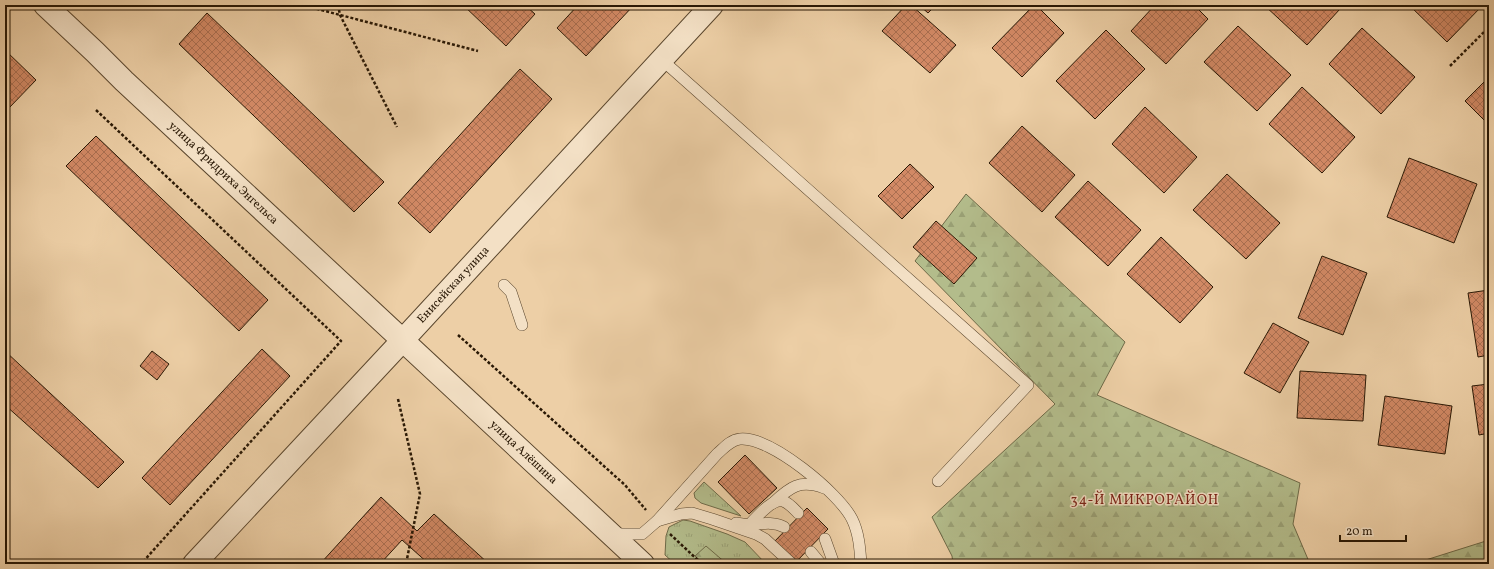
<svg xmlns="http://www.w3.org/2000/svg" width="1494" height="569" font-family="Vollkorn,serif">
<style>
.grass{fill:url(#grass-tufts);stroke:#6e6a48}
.forest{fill:url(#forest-firs);stroke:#6e6a48}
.building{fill:url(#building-cross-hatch);stroke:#291805}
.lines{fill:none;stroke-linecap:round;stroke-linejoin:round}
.service-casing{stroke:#5a462d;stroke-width:12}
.minor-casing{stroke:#5a462d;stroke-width:24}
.tertiary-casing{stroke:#5a462d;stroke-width:24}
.path{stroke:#291805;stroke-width:2.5;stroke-dasharray:3 2;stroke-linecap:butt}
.service{stroke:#f3e0c5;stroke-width:11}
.minor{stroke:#f3e0c5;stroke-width:22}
.tertiary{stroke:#f3e0c5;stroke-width:22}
.labels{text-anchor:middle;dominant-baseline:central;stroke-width:3;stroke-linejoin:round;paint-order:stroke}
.street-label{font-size:12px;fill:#291805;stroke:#f3e0c5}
.quarter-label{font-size:14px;letter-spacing:1px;fill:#7a1f14;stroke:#f3e0c5}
</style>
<defs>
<pattern id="grass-tufts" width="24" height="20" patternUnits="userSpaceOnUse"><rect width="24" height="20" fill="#b3bc8b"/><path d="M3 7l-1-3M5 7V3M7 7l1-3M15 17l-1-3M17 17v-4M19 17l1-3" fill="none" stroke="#9aa176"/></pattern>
<pattern id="forest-firs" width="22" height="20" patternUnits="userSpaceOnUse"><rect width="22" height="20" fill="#b3bc8b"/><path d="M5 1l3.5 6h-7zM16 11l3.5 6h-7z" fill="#9aa176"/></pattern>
<pattern id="building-cross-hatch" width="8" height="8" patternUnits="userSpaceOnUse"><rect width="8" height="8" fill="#d28965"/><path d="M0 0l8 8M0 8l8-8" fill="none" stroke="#aa6f51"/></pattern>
</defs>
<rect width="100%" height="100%" fill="#edcfa6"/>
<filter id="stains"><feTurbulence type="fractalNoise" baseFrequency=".005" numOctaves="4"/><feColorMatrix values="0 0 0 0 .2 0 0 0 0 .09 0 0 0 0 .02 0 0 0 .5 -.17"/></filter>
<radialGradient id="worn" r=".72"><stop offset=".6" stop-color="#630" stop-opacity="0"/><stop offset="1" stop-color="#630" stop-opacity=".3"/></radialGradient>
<!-- grass -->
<g class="grass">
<path d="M704,482L741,516L701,503L695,498L694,493Z"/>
<path d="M683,520L690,521L727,534L745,542L766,564H675L665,555L666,536L669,527Z"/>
</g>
<!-- forest -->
<g class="forest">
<path d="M966,194L1125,342L1097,395L1300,483L1293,524L1310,564H953L952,556L932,517L1055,404L915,261Z"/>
<path d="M1486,541L1489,543V564H1413Z"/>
<path d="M706,546L727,564H704L695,556Z"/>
</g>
<!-- building -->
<g class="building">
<path d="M463,5H525L535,14L506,46Z"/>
<path d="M578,5H634L586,56L557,28Z"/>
<path d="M906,5H911L956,45L930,73L882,31Z"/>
<path d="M919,5H936L928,13Z"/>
<path d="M1034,5H1036L1064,33L1022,77L992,48Z"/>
<path d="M1155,5H1194L1208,19L1166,64L1131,31Z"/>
<path d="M1264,5H1336L1340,9L1307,45Z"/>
<path d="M1409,5H1483L1447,42Z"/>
<path d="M207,13L384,182L354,212L179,44Z"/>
<path d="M1238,26L1291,75L1257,111L1204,62Z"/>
<path d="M1362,28L1415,77L1381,114L1329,64Z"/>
<path d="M1106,30L1145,69L1095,119L1056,81Z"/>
<path d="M5,50L36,80L9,108L5,104Z"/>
<path d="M520,69L552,99L430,233L398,203Z"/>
<path d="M1489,77V125L1465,101Z"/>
<path d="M1302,87L1355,137L1322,173L1269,124Z"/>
<path d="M1145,107L1197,157L1164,193L1112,144Z"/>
<path d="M1022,126L1075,175L1042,212L989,163Z"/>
<path d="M96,136L268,300L239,331L66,166Z"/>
<path d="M1409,158L1477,184L1454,243L1387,217Z"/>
<path d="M910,164L934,187L902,219L878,196Z"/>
<path d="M1227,174L1280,223L1246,259L1193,210Z"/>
<path d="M1088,181L1141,230L1108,266L1055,217Z"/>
<path d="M936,221L977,258L954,284L913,247Z"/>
<path d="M1161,237L1213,287L1180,323L1127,274Z"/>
<path d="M1322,256L1367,273L1343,335L1298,318Z"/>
<path d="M1489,290V355L1478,357L1468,293Z"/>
<path d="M1273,323L1309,342L1280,393L1244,373Z"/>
<path d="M262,349L290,376L170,505L142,478Z"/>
<path d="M5,351L124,462L98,488L5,405Z"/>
<path d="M152,351L169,364L157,380L140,366Z"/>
<path d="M1300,371L1366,375L1363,421L1297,418Z"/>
<path d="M1489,384V433L1479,435L1472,386Z"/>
<path d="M1385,396L1452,406L1445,454L1378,445Z"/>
<path d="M745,455L777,488L749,514L718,482Z"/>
<path d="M381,497L417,531L434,514L489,564H429L402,540L380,564H320Z"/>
<path d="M807,508L828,529L794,564L773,543Z"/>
</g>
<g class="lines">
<defs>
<g id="service">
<path d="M661,59L1028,385L938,481"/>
<path d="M504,285L511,292L522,325"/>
<path d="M773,503C790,487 800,479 824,488"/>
<path d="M657,521L681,514L692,513L712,519L756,534L765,539L792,564"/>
<path d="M736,523L749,525C756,518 772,498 783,501C789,503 794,509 798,513"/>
<path d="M749,525C761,524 773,521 784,527"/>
<path d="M612,534H642L657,521L717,454C724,448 730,440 740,439C770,436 839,493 852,519C859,533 860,549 861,564"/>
<path d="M825,539L834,564"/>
<path d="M811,552L821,564"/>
</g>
<g id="minor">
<path id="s1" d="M194,564L402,341L712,5"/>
</g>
<g id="tertiary">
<path id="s2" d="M45,5L95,52L124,81L643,564"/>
</g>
</defs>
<!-- service casing -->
<use href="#service" class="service-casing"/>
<!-- minor casing -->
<use href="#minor" class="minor-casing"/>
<!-- tertiary casing -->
<use href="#tertiary" class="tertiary-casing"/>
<!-- path -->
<g class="path">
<path d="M302,5L478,51"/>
<path d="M338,5L340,15L397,127"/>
<path d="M1450,66L1489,27"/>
<path d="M96,110L341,341L141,564"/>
<path d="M458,335L625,485L646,510"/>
<path d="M398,399L420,494L406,564"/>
<path d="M670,534L702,564"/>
</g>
<!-- service -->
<use href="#service" class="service"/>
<!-- minor -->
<use href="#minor" class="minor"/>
<!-- tertiary -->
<use href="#tertiary" class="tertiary"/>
</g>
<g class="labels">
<!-- street labels -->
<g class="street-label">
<text stroke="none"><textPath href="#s2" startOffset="245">улица Фридриха Энгельса</textPath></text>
<text stroke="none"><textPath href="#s1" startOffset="381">Енисейская улица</textPath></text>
<text stroke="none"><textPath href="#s2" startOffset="655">улица Алёшина</textPath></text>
</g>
<!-- quarter labels -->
<g class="quarter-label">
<text x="1145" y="500">34-Й МИКРОРАЙОН</text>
</g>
</g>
<!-- margin -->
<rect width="1494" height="569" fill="none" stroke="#edcfa6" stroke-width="20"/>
<rect x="6" y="6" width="1482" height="557" fill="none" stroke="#291805" stroke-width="2"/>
<rect x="10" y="10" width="1474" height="549" fill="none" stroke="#291805"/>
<!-- scale -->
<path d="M1340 535v6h66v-6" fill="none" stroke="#291805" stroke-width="2"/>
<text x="1346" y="535" font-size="12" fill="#291805" stroke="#f3e0c5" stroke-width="3" paint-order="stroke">20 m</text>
<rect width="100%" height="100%" filter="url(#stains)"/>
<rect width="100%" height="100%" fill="url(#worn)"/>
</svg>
